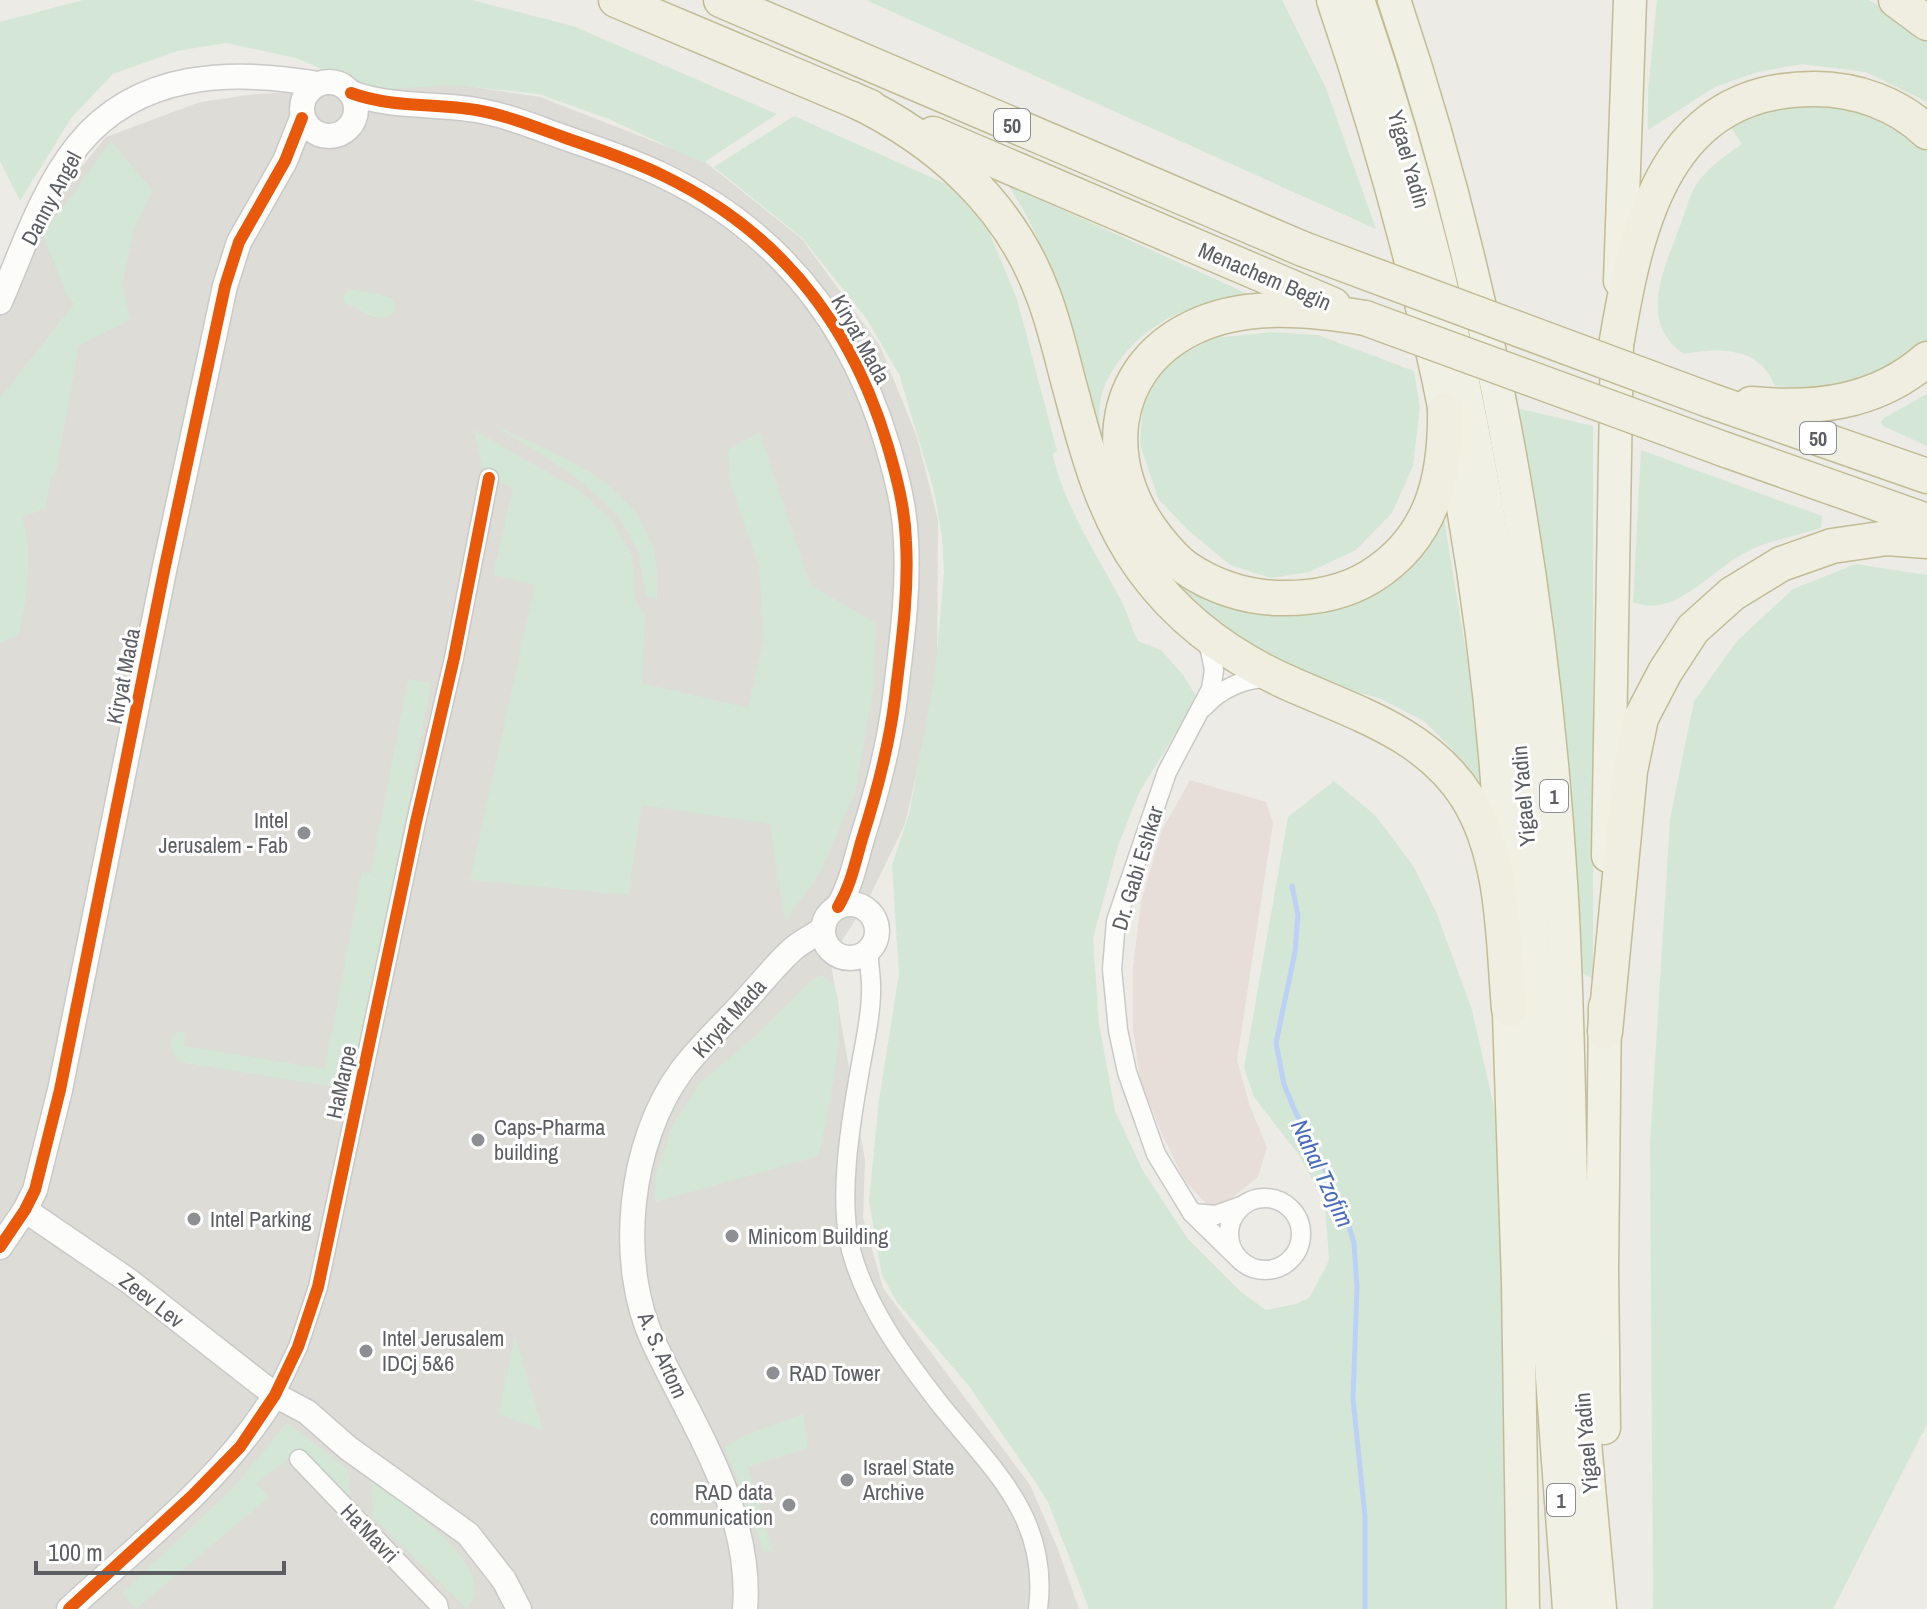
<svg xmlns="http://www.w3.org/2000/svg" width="1927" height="1609" font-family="'Archivo Narrow',sans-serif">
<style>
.industrial{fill:#dddcd7}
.medical{fill:#e8ded9}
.green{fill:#d4e7d6}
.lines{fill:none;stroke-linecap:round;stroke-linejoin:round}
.stream{stroke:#bbd1f5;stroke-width:5}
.minor-casing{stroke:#c9c9c8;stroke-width:21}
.tertiary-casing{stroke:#c9c9c8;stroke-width:27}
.trunk-casing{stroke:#c2bc95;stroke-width:35}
.motorway-casing{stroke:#c2bc95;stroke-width:37}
.minor{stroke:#fcfcfb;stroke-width:18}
.tertiary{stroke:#fcfcfb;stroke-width:24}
.trunk{stroke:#f0f0e4;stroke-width:32}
.motorway{stroke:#efeee1;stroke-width:34}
.motorway-bridge-casing{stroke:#c2bc95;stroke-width:37;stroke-linecap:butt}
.motorway-bridge{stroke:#efeee1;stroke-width:34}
.cycleway-casing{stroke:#fff;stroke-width:17}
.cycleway{stroke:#e8590c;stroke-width:12}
.poi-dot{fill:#8e8f92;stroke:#fff;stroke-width:3}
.labels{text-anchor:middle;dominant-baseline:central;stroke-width:6;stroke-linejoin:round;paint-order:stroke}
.shield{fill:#fff;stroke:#8d8e92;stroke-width:2}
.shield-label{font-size:20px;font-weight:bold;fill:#5c5e64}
.street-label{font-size:22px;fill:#5c5e64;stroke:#fff}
.poi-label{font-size:22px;fill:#5c5e64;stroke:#fff;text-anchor:start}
.water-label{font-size:24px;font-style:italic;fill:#4a6cbe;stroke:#fff}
</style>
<rect width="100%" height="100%" fill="#ecebe6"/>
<!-- industrial -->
<path class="industrial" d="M453,84L540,97L704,161L802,239L880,346L917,437L938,520L937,682L905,824L867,902L830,959L865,1160L863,1218L883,1288L1030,1485L1057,1547L1079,1609H0V282L74,176L106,137L200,102L256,94Z"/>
<!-- medical -->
<path class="medical" d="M1190,780L1266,802L1273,823L1237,1060L1250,1106L1267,1148L1258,1177L1214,1212L1185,1181L1162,1134L1140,1080L1133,1029V967L1141,902L1162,830Z"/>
<!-- green -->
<g class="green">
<path d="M83,0H472L573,26L777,114L703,163L609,119L539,94L453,85L372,90L296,58L226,43L177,51L113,74L72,117L20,201L0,161V22Z"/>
<path d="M866,0H1282L1326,88L1376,229Z"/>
<path d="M1657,0H1869L1902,20L1927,42V102L1866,72L1802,64L1758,72L1715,87L1648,130V92Z"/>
<path d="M1785,100L1848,106L1910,134L1927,151V342L1918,351L1858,383L1814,389L1775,386C1760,347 1721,347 1684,354C1638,323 1663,273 1678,231C1684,217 1688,198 1696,185C1708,167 1725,156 1742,144L1727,121Z"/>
<path d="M794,116L953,187L988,230L1017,299L1057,451L1053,454C1062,502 1098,557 1121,600C1128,613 1131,628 1138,641L1161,650L1184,676L1197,698L1139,793L1119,843L1093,938L1099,1024L1115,1111L1143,1171L1188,1239L1241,1292L1266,1310L1296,1304L1310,1297L1329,1260L1325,1203L1299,1155L1254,1097L1244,1068L1288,817L1334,781L1376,816L1414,867L1437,914L1472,1010L1499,1129L1508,1609H1089L1048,1502L1032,1477L969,1386L897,1302L882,1275L869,1201L879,1100L899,974L892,865L909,814L935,675L944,572L942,537L934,491L899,374L866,318L802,238L714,167Z"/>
<path d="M111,141L153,191L134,229L122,283L130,320L79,345L56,471L51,476L45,509L22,517C34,560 27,591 19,634L0,643V398L74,304L68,297L43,235Z"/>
<path d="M1008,185L1259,299C1234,300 1209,302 1185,311C1148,324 1105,364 1100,404C1098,423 1101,442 1103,461C1079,366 1063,267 1008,185Z"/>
<path d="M349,290L379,294L392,299L396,306C389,331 361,310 345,303L343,296Z"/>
<path d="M1273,332L1318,335L1414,371L1420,407L1413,466L1392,513L1356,550L1309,572L1271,578L1230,565L1188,530L1159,500L1140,445L1143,398L1170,361L1214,338Z"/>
<path d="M1927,394V446L1883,426L1881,422L1884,418Z"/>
<path d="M1512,407L1593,426V979L1574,969Z"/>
<path d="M494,425C556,455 639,481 655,556C658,569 657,585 657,599L646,596C642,579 641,556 633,541C605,486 543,457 494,425Z"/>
<path d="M474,430L579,490L613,522L632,556L636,603L645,613L642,683L748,708L764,638L759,567L731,485L728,450L759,432L810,585L876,623L874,686L855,793L818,877L785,921L770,824L642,805L628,895L470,880L535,585L493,575L513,488L484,475Z"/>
<path d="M1641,450L1822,516L1821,528C1796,536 1765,541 1743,554C1709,572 1674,619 1633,602Z"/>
<path d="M1442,507L1475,706L1486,809L1452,749L1424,721L1381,699L1280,669L1178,591L1161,564L1291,611Z"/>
<path d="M1856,564L1927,575V1424L1833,1609H1653L1650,1142L1670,819L1694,701L1737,641L1793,589Z"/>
<path d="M408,679L431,683L359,1065L351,1082L335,1087L179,1062C172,1052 167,1045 174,1033L185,1031L184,1046L325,1069L362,872L371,873Z"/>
<path d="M822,975C825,978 829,979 832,983C852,1011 825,1121 819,1156L655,1202V1177L674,1122L701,1082L755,1036L814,978Z"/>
<path d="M515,1335L543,1431L499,1414Z"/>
<path d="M803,1414L808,1448L748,1467L773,1550L765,1553L725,1447L744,1436Z"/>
<path d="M287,1423L348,1469L350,1498L300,1450L257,1483L269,1497L136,1609L122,1593L233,1488Z"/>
<path d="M371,1481C399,1502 503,1566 467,1609L373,1517Z"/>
</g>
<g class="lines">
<!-- stream -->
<path class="stream" d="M1292,886L1298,915L1295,952L1276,1043L1284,1084L1294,1109L1342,1203L1354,1243L1357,1288L1353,1399L1365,1516V1609"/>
<defs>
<g id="minor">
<path d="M1204,639L1210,650L1214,670L1211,689L1167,772L1116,921L1112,969L1118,1030L1127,1072L1156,1154L1192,1213L1238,1258"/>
<path d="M1204,707C1220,689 1247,676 1271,679"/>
<path d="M869,950C868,964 872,978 871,992C871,1016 865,1041 861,1064C851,1119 836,1204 853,1257C869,1311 905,1359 939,1403C991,1468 1050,1517 1038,1609"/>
<circle cx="1265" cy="1234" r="36"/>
<path d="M1192,1213L1216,1215L1241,1206"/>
<path d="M275,1395L298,1347L318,1287L416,822L454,658L489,478"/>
<path d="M299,1459L438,1604L439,1609"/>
</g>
<g id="tertiary">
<circle cx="329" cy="109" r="27"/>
<path d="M351,93C392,108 434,103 476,110C506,115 535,127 563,137C597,149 632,160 664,176C780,232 852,325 888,447C897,478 905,509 906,541C909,594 901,646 895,698C889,747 877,792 862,839C855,863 851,885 838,907"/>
<path d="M0,302C23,249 42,190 78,145C138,71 232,69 318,84"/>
<circle cx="850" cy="931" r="27"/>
<path d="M25,1210L129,1281L275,1395L307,1412L348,1448L468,1534L504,1580L519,1609"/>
<path d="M0,1247L25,1210L35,1190L60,1090L164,571L225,286L239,242L285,161L302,118"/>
<path d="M69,1609C141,1543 223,1480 275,1395"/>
<path d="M745,1609C753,1513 693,1426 654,1343C616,1263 629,1141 682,1070C700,1046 723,1025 743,1003C760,985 775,965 793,949C802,941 814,936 823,929"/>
</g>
<g id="trunk">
<path d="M1333,0C1429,281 1489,577 1503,874"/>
<path d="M1358,0C1432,215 1481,436 1510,661C1533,838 1535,1015 1542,1192C1547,1331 1559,1470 1569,1609"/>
<path d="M1394,0C1489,281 1543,586 1561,882C1569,1007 1569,1133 1573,1258C1577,1375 1590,1492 1600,1609"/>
<path d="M1620,281L1630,0"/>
<path d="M1608,856L1617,343"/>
<path d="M1508,984L1518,1282L1523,1609"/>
<path d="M1604,1428L1602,1270L1605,1007"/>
</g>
<g id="motorway">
<path d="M616,0L870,107"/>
<path d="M721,0L1303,249"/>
<path d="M1896,0L1927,23"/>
<path d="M852,99C938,140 1011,205 1044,297C1056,329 1063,363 1072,395C1088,456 1105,517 1142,568C1178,618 1226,654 1282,680C1349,711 1425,731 1467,797C1505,858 1503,940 1509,1009"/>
<path d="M933,134L1333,305"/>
<path d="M1365,318C1309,309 1244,302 1192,328C1106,370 1101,468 1157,538C1165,548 1175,560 1186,568C1212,586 1245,597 1277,598C1309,599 1342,594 1370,577C1432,539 1446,478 1445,410"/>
<path d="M1617,340C1637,221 1667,88 1815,89C1856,89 1898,104 1927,132"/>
<path d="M1709,400L1927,476"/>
<path d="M1751,404C1815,410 1877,403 1927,359"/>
<path d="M1726,450L1927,521"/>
<path d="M1605,1032L1630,771L1641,718L1665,672L1693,629L1732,594L1781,564L1832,546L1887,538L1927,541"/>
</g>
</defs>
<!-- minor casing -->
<use href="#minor" class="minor-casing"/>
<!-- tertiary casing -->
<use href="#tertiary" class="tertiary-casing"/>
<!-- trunk casing -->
<use href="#trunk" class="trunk-casing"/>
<!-- motorway casing -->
<use href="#motorway" class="motorway-casing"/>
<!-- minor -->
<use href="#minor" class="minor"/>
<!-- tertiary -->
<use href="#tertiary" class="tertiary"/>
<!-- trunk -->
<use href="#trunk" class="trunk"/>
<!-- motorway -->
<use href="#motorway" class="motorway"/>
<defs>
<g id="motorway-bridge">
<path d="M1303,249L1709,400"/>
<path d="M1365,318L1726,450"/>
</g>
</defs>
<!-- motorway-bridge casing -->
<use href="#motorway-bridge" class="motorway-bridge-casing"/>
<!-- motorway-bridge -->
<use href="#motorway-bridge" class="motorway-bridge"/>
<defs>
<g id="cycleway">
<path d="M351,93C392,108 434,103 476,110C506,115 535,127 563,137C597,149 632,160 664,176C780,232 852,325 888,447C897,478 905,509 906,541C909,594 901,646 895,698C889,747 877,792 862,839C855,863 851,885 838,907"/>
<path d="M0,1247L25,1210L35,1190L60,1090L164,571L225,286L239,242L285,161L302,118"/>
<path d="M69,1609L192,1496L240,1447L275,1395L298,1347L318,1287L333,1216L416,822L454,658L489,478"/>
</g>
</defs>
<!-- cycleway casing -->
<use href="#cycleway" class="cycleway-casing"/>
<!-- cycleway -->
<use href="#cycleway" class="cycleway"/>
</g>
<!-- markers -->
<g class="poi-dot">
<circle cx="304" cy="833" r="8"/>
<circle cx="478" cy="1140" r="8"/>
<circle cx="194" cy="1219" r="8"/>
<circle cx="732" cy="1236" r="8"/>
<circle cx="366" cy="1351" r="8"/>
<circle cx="773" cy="1373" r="8"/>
<circle cx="847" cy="1480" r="8"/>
<circle cx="789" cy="1505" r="8"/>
</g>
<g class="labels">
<!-- shield labels -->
<g class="shield">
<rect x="994" y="109" width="36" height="32" rx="6"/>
<rect x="1800" y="422" width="36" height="32" rx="6"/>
<rect x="1540" y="780" width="28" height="32" rx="6"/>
<rect x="1547" y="1484" width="28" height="32" rx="6"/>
</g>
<g class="shield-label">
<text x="1012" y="125">50</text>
<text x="1818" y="438">50</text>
<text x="1554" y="796">1</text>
<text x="1561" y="1500">1</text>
</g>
<!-- street labels -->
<g class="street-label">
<text transform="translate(1409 159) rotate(74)">Yigael Yadin</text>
<text transform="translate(51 198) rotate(-62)">Danny Angel</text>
<text transform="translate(1265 276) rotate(23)">Menachem Begin</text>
<text transform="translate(861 339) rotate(61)">Kiryat Mada</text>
<text transform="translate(123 676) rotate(-79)">Kiryat Mada</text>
<text transform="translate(1523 796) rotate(-95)">Yigael Yadin</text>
<text transform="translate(1137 868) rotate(-73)">Dr. Gabi Eshkar</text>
<text transform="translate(729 1018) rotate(-48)">Kiryat Mada</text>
<text transform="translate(341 1082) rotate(-78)">HaMarpe</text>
<text transform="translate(152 1300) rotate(38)">Zeev Lev</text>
<text transform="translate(663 1355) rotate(66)">A. S. Artom</text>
<text transform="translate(1586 1443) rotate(-95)">Yigael Yadin</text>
<text transform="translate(370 1533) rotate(46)">Ha'Mavri</text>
</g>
<!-- poi labels -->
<g class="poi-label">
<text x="288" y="820" text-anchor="end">Intel<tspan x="288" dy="25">Jerusalem - Fab</tspan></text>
<text x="494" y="1127">Caps-Pharma<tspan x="494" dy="25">building</tspan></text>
<text x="210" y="1219">Intel Parking</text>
<text x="748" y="1236">Minicom Building</text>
<text x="382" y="1338">Intel Jerusalem<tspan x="382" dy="25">IDCj 5&amp;6</tspan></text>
<text x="789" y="1373">RAD Tower</text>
<text x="863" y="1467">Israel State<tspan x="863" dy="25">Archive</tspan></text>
<text x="773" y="1492" text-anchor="end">RAD data<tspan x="773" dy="25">communication</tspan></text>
</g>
<!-- water labels -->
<g class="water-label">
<text transform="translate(1323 1173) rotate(65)">Nahal Tzofim</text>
</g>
</g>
<!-- scale -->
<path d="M36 1561v12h248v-12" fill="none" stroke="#5c5e64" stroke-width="4"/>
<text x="48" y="1561" font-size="24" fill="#5c5e64" stroke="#ffffff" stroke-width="6" paint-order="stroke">100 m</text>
</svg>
